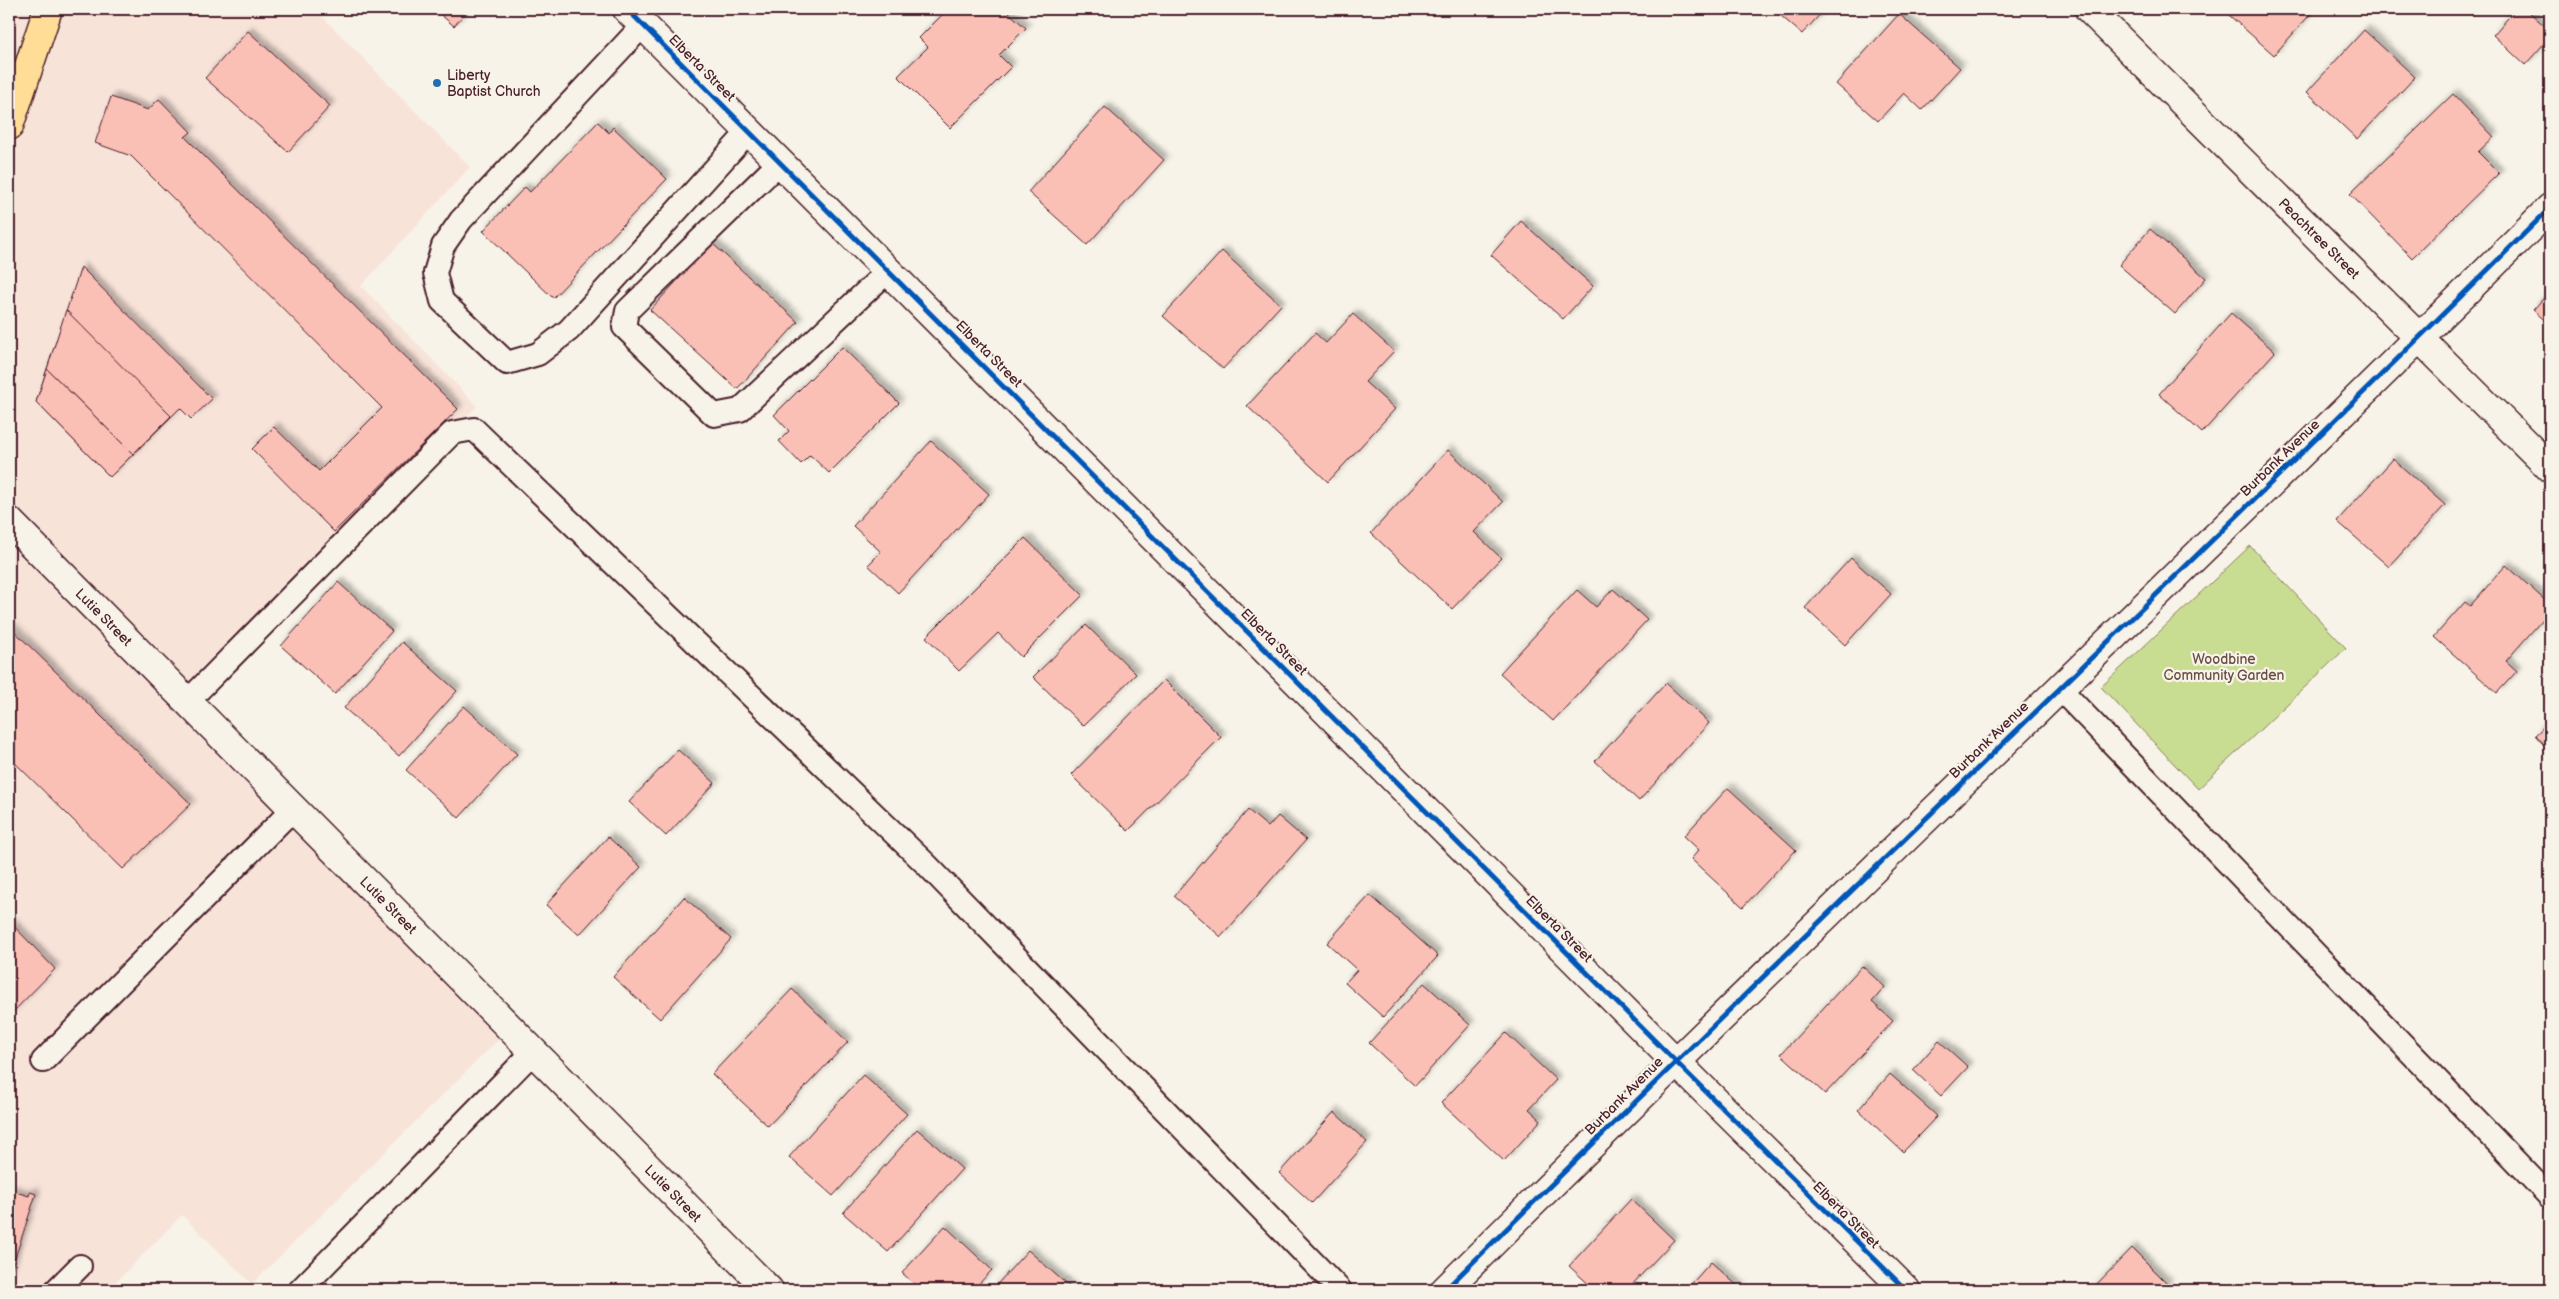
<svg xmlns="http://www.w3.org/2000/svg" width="2559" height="1299" font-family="'Balsamiq Sans',sans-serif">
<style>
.built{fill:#f8e3d9}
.green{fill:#c9dd92;stroke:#8a7e5e}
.building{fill:#fabfb5;stroke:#4a1f2b;filter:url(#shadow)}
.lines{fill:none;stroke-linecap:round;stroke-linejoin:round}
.lane-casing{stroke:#4a1f2b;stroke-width:26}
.street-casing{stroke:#4a1f2b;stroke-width:31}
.primary-casing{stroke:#4a1f2b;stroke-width:31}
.lane{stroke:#f7f3e8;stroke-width:22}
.street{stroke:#f7f3e8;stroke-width:28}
.primary{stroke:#ffdd96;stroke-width:28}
.cycleway-casing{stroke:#f7f3e8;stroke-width:8}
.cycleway{stroke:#0057b8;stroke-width:5}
.poi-dot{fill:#1f6fb2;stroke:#f7f3e8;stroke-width:2}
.labels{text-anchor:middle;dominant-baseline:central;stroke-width:4.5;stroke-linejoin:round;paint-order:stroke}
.street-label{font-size:14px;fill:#4a1f2b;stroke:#f7f3e8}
.poi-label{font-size:14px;fill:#4a1f2b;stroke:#f7f3e8;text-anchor:start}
.park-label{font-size:14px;fill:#6a4e45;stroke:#f7f3e8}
</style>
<defs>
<filter id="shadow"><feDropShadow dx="4.5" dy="-4.5" stdDeviation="2.5" flood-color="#0004"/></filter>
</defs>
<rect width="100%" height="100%" fill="#f7f3e8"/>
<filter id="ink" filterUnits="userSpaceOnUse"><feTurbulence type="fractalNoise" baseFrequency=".02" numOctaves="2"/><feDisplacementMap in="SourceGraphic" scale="10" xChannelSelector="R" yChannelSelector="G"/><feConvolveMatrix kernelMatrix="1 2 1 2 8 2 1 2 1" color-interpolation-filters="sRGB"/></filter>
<g filter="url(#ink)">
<!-- built -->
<path class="built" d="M9,9H315L470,167L361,286L477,406L188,702L510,1028L252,1284L182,1215L108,1290H9Z"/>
<!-- green -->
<path class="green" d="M2250,546L2346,648L2198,789L2101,687Z"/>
<!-- building -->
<g class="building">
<path d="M434,9H469L454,26Z"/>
<path d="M948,9H1012L1008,12L1026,28L999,55L1011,67L950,128L898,76L928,47L919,38Z"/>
<path d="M1773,9H1825L1802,34Z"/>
<path d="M2222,9H2315L2274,55Z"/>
<path d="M2516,9H2526L2550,31V37L2525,65L2493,35Z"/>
<path d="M1899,14L1960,68L1922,110L1904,93L1878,121L1836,84Z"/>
<path d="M2364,30L2415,77L2357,139L2307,92Z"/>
<path d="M248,31L330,106L288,152L205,78Z"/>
<path d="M2453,94L2494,137L2478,152L2499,173L2412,258L2350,194Z"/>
<path d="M111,97L148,110L159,99L191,132L185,137L458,409L334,532L252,449L274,427L319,471L382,408L131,156L95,143Z"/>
<path d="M1105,107L1164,160L1087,245L1028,192Z"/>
<path d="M598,122L609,133L613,127L667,179L553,298L483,231L525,187L530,192Z"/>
<path d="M1521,221L1593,286L1563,319L1491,255Z"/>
<path d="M2150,229L2206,278L2175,314L2119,265Z"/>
<path d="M712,243L798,322L737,389L650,310Z"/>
<path d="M1222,251L1281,305L1223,369L1163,316Z"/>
<path d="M81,267L212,399L191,419L180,408L110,477L36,402Z"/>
<path d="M2550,291V325L2533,310Z"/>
<path d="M66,310L171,416L133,454L47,369Z"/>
<path d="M2231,313L2275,352L2202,433L2159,394Z"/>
<path d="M1353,314L1394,351L1365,382L1395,409L1328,482L1247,406L1315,333L1326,343Z"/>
<path d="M842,347L899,403L829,473L810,455L801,464L779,441L789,431L774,415Z"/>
<path d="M47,369L133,454L110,477L36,402Z"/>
<path d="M931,441L989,494L898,593L868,565L881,552L853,526Z"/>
<path d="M1448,450L1503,502L1474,532L1501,558L1452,609L1371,533Z"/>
<path d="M2393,459L2445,505L2389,567L2337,521Z"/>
<path d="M1025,538L1083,595L1021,657L998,633L959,671L926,637Z"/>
<path d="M1851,558L1891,594L1845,645L1805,608Z"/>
<path d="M2506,565L2550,605V611L2506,661L2517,671L2497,693L2434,637L2465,602L2470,606Z"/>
<path d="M338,582L392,631L335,694L281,646Z"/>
<path d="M1613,589L1647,620L1553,721L1500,673L1577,590L1596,607Z"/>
<path d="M1086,625L1136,674L1083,726L1033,677Z"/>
<path d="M9,626L191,804L123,869L9,757Z"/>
<path d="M402,642L457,691L399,756L344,708Z"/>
<path d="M1164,680L1221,737L1128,831L1071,775Z"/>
<path d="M1666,683L1709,723L1639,801L1595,761Z"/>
<path d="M464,706L517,754L459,818L406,770Z"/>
<path d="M2550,721V752L2535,735Z"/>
<path d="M678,750L715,783L666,836L629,802Z"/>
<path d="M1728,788L1796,850L1743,907L1691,859L1699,850L1684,836Z"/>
<path d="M1248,810L1268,827L1278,816L1306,840L1221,937L1174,896Z"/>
<path d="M608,837L641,867L579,935L546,905Z"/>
<path d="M1370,895L1438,956L1383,1017L1345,983L1357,970L1327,943Z"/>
<path d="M684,897L731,939L660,1019L613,977Z"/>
<path d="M9,921L55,969L9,1016Z"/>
<path d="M1862,966L1885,987L1872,1002L1893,1021L1825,1094L1781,1054Z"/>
<path d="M1424,983L1470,1025L1415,1086L1369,1043Z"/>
<path d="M792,989L848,1042L768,1126L712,1074Z"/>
<path d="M1506,1033L1556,1080L1529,1109L1541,1120L1504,1161L1441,1103Z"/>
<path d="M1939,1041L1968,1067L1941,1096L1913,1070Z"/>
<path d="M1890,1074L1937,1116L1903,1152L1858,1110Z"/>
<path d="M863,1075L907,1114L833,1196L789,1157Z"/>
<path d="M1334,1112L1367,1142L1312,1203L1279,1173Z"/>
<path d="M917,1129L962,1169L888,1252L843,1213Z"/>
<path d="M9,1190L29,1196L30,1192L36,1194L9,1276Z"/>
<path d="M1631,1199L1674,1240L1627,1290H1595L1569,1266Z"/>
<path d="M945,1226L992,1270L973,1290H921L902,1273Z"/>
<path d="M2132,1248L2168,1284L2162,1290H2091Z"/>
<path d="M1028,1250L1073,1290H992Z"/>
<path d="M1711,1262L1742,1290H1686Z"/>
</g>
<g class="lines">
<defs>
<g id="lane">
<path d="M643,25L461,220L443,246L435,273L442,301L507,363L538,354L569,330L749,131"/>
<path d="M780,162L627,311L624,327L714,415L740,410L889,270"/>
<path d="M2059,688L2550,1197"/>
<path d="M187,702L452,433L474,429L927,865L1340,1290"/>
<path d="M43,1061L293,809"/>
<path d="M56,1290L80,1266"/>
<path d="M300,1290L533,1052"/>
</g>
<g id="street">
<path d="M627,9L1675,1061L1906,1290"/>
<path id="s1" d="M2089,9L2550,468"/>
<path id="s2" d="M9,521L769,1290"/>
<path d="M1445,1290C1810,926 2185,572 2550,208"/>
</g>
<path id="primary" d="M9,126L48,9"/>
</defs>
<!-- lane casing -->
<use href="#lane" class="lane-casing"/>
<!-- street casing -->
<use href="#street" class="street-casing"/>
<!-- primary casing -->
<use href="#primary" class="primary-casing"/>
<!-- lane -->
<use href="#lane" class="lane"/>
<!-- street -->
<use href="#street" class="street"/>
<!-- primary -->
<use href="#primary" class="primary"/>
<defs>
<g id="cycleway">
<path d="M627,9L1675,1061L1906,1290"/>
<path d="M1445,1290C1810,926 2185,572 2550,208"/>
</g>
</defs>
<!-- cycleway casing -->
<use href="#cycleway" class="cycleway-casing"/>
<!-- cycleway -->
<use href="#cycleway" class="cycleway"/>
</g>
</g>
<!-- markers -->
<circle class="poi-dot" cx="437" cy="83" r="5"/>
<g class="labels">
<!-- street labels -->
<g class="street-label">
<text transform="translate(702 68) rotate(45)">Elberta Street</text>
<text stroke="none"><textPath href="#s1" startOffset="325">Peachtree Street</textPath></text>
<text transform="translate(989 354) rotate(45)">Elberta Street</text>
<text transform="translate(2280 458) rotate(-44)">Burbank Avenue</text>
<text stroke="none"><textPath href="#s2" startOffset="135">Lutie Street</textPath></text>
<text transform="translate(1274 642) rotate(45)">Elberta Street</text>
<text transform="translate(1989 740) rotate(-44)">Burbank Avenue</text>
<text stroke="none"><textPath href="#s2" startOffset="540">Lutie Street</textPath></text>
<text transform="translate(1559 929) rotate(45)">Elberta Street</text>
<text transform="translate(1624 1096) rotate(-45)">Burbank Avenue</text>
<text stroke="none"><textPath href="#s2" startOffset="945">Lutie Street</textPath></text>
<text transform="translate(1846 1215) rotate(45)">Elberta Street</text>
</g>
<!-- poi labels -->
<g class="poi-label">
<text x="447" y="75">Liberty<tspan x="447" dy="16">Baptist Church</tspan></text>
</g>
<!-- park labels -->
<g class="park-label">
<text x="2224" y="659">Woodbine<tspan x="2224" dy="16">Community Garden</tspan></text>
</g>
</g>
<!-- margin -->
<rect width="2559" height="1299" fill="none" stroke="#f7f3e8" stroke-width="30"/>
<rect x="15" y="15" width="2529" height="1269" fill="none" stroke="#4a1f2b" stroke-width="2" filter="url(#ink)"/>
</svg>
